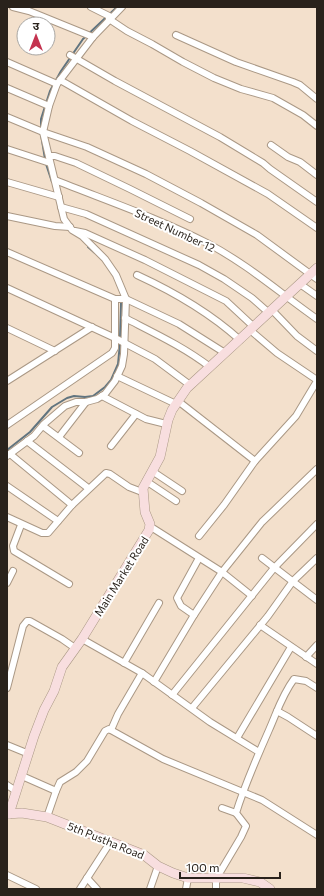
<svg xmlns="http://www.w3.org/2000/svg" width="324" height="896" font-family="Commissioner,'Noto Sans Devanagari',sans-serif">
<style>
.lines{fill:none;stroke-linecap:round;stroke-linejoin:round}
.stream{stroke:#61747f;stroke-width:2}
.street-casing{stroke:#aa9885;stroke-width:8}
.secondary-casing{stroke:#aa9885;stroke-width:10}
.street{stroke:#fff;stroke-width:6}
.secondary{stroke:#f8dedf;stroke-width:9}
.labels{text-anchor:middle;dominant-baseline:central;stroke-width:4;stroke-linejoin:round;paint-order:stroke}
.street-label{font-size:11px;fill:#29221b;stroke:#fff}
</style>
<rect width="100%" height="100%" fill="#f3e0cc"/>
<g class="lines">
<!-- stream -->
<g class="stream">
<path d="M41,130V119L50,91L61,71L83,39L117,7"/>
<path d="M41,134L45,159"/>
<path d="M46,164L52,182"/>
<path d="M88,247L95,253"/>
<path d="M120,339L121,305V293"/>
<path d="M7,450L30,432L52,407L67,398L74,396L85,397L93,396L105,387L111,380L118,364L120,343"/>
</g>
<defs>
<g id="street">
<path d="M13,7L29,11L93,37"/>
<path d="M91,7L111,17"/>
<path d="M109,19L127,31L152,44L183,62L214,78L241,89L273,98L303,115L317,126"/>
<path d="M176,35L236,62L293,82L300,85L317,99"/>
<path d="M70,55L115,81L220,137L263,163L270,169L317,202"/>
<path d="M7,62L57,84"/>
<path d="M60,80L132,121L190,151L268,194L317,228"/>
<path d="M7,88L49,106"/>
<path d="M7,117L43,132L87,147L146,174L201,203L257,235L317,279"/>
<path d="M271,145L288,157L300,162L317,175"/>
<path d="M7,149L50,163"/>
<path d="M49,156H55L76,163L130,189L190,219"/>
<path d="M55,180C105,200 158,218 207,243C247,264 280,293 317,319"/>
<path d="M7,182L59,197"/>
<path d="M61,207L86,214L199,265L224,279L252,298L269,313"/>
<path d="M7,216L55,226L70,227"/>
<path d="M75,231L85,233L145,260L226,301L254,327"/>
<path d="M7,252L115,299H126L179,324L225,353"/>
<path d="M137,275C174,292 209,312 240,340"/>
<path d="M300,284L317,296"/>
<path d="M7,288L115,338L155,359L190,385"/>
<path d="M272,310L297,336L317,351"/>
<path d="M125,318C154,333 184,347 210,367"/>
<path d="M7,328L55,351"/>
<path d="M250,330L277,353L317,380"/>
<path d="M117,376L176,404"/>
<path d="M7,381L92,327"/>
<path d="M102,396L146,419L166,424"/>
<path d="M178,401L255,461"/>
<path d="M7,425L112,353L115,348V299"/>
<path d="M43,426L79,453"/>
<path d="M59,437L86,402"/>
<path d="M27,441L88,488"/>
<path d="M111,446L136,414"/>
<path d="M10,454L72,505"/>
<path d="M7,456L34,436L44,424L65,406L76,402H86L97,399L105,394L115,381L122,366L124,354L126,299L116,275L105,259L82,236L72,230L64,219L43,132L49,106L57,84L93,37L122,7"/>
<path d="M152,471L182,491"/>
<path d="M146,481L176,501"/>
<path d="M7,486L58,521"/>
<path d="M7,517L42,533H48L72,505L106,473L110,474L129,487L142,492"/>
<path d="M21,525L13,546L14,551L69,584"/>
<path d="M151,527L222,572L252,596"/>
<path d="M199,536L224,505L255,461L296,416L317,381"/>
<path d="M262,558L317,600"/>
<path d="M7,583L13,571"/>
<path d="M194,615L181,606L177,598L199,558"/>
<path d="M260,625L317,664"/>
<path d="M82,639L142,673L210,722L259,752"/>
<path d="M306,657L317,645"/>
<path d="M124,663L159,603"/>
<path d="M154,682L194,615L222,572L262,522L317,469"/>
<path d="M7,688L23,626L27,621H30L62,639L75,648"/>
<path d="M172,695L274,568L317,524"/>
<path d="M192,708L268,616L293,581L317,558"/>
<path d="M277,711L288,717L317,736"/>
<path d="M111,730L118,714L142,673"/>
<path d="M237,738L291,647"/>
<path d="M7,745L29,754"/>
<path d="M22,776L56,791"/>
<path d="M7,785L16,791"/>
<path d="M222,808L236,813"/>
<path d="M47,817L56,791L60,782L76,772L87,761L105,731L109,729L163,759L262,800L317,835"/>
<path d="M7,875L36,889"/>
<path d="M87,878L97,889"/>
<path d="M80,889L111,841"/>
<path d="M150,889L158,866"/>
<path d="M186,889L188,878"/>
<path d="M216,889V879L241,837L246,826L236,813C245,784 257,757 269,730C277,712 282,695 294,679L306,681L317,688"/>
</g>
<g id="secondary">
<path d="M7,814L22,813L47,817L144,855L158,866L173,873L188,878H243L260,882L270,889"/>
<path d="M9,814L34,736L44,710L54,691L62,667L82,639L149,530L150,524L145,512L143,488L160,457L168,420L172,410L187,388L317,268"/>
</g>
</defs>
<!-- street casing -->
<use href="#street" class="street-casing"/>
<!-- secondary casing -->
<use href="#secondary" class="secondary-casing"/>
<!-- street -->
<use href="#street" class="street"/>
<!-- secondary -->
<use href="#secondary" class="secondary"/>
</g>
<g class="labels">
<!-- street labels -->
<g class="street-label">
<text transform="translate(175 230) rotate(25)">Street Number 12</text>
<text transform="translate(121 576) rotate(-58)">Main Market Road</text>
<text transform="translate(106 840) rotate(22)">5th Pustha Road</text>
</g>
</g>
<!-- border -->
<rect width="324" height="896" fill="none" stroke="#29221b" stroke-width="16"/>
<!-- north arrow -->
<g transform="translate(36 36)"><circle r="19" fill="#ffffff" stroke="#a9a7a4"/>
<path d="M0-3L7 15L0 10L-7 15Z" fill="#c4334f"/>
<text y="-6" font-size="11" font-weight="bold" text-anchor="middle" fill="#29221b">उ</text>
</g>
<!-- scale -->
<path d="M180 872v6h100v-6" fill="none" stroke="#29221b" stroke-width="2"/>
<text x="186" y="872" font-size="12" fill="#29221b" stroke="#ffffff" stroke-width="3" paint-order="stroke">100 m</text>
</svg>
